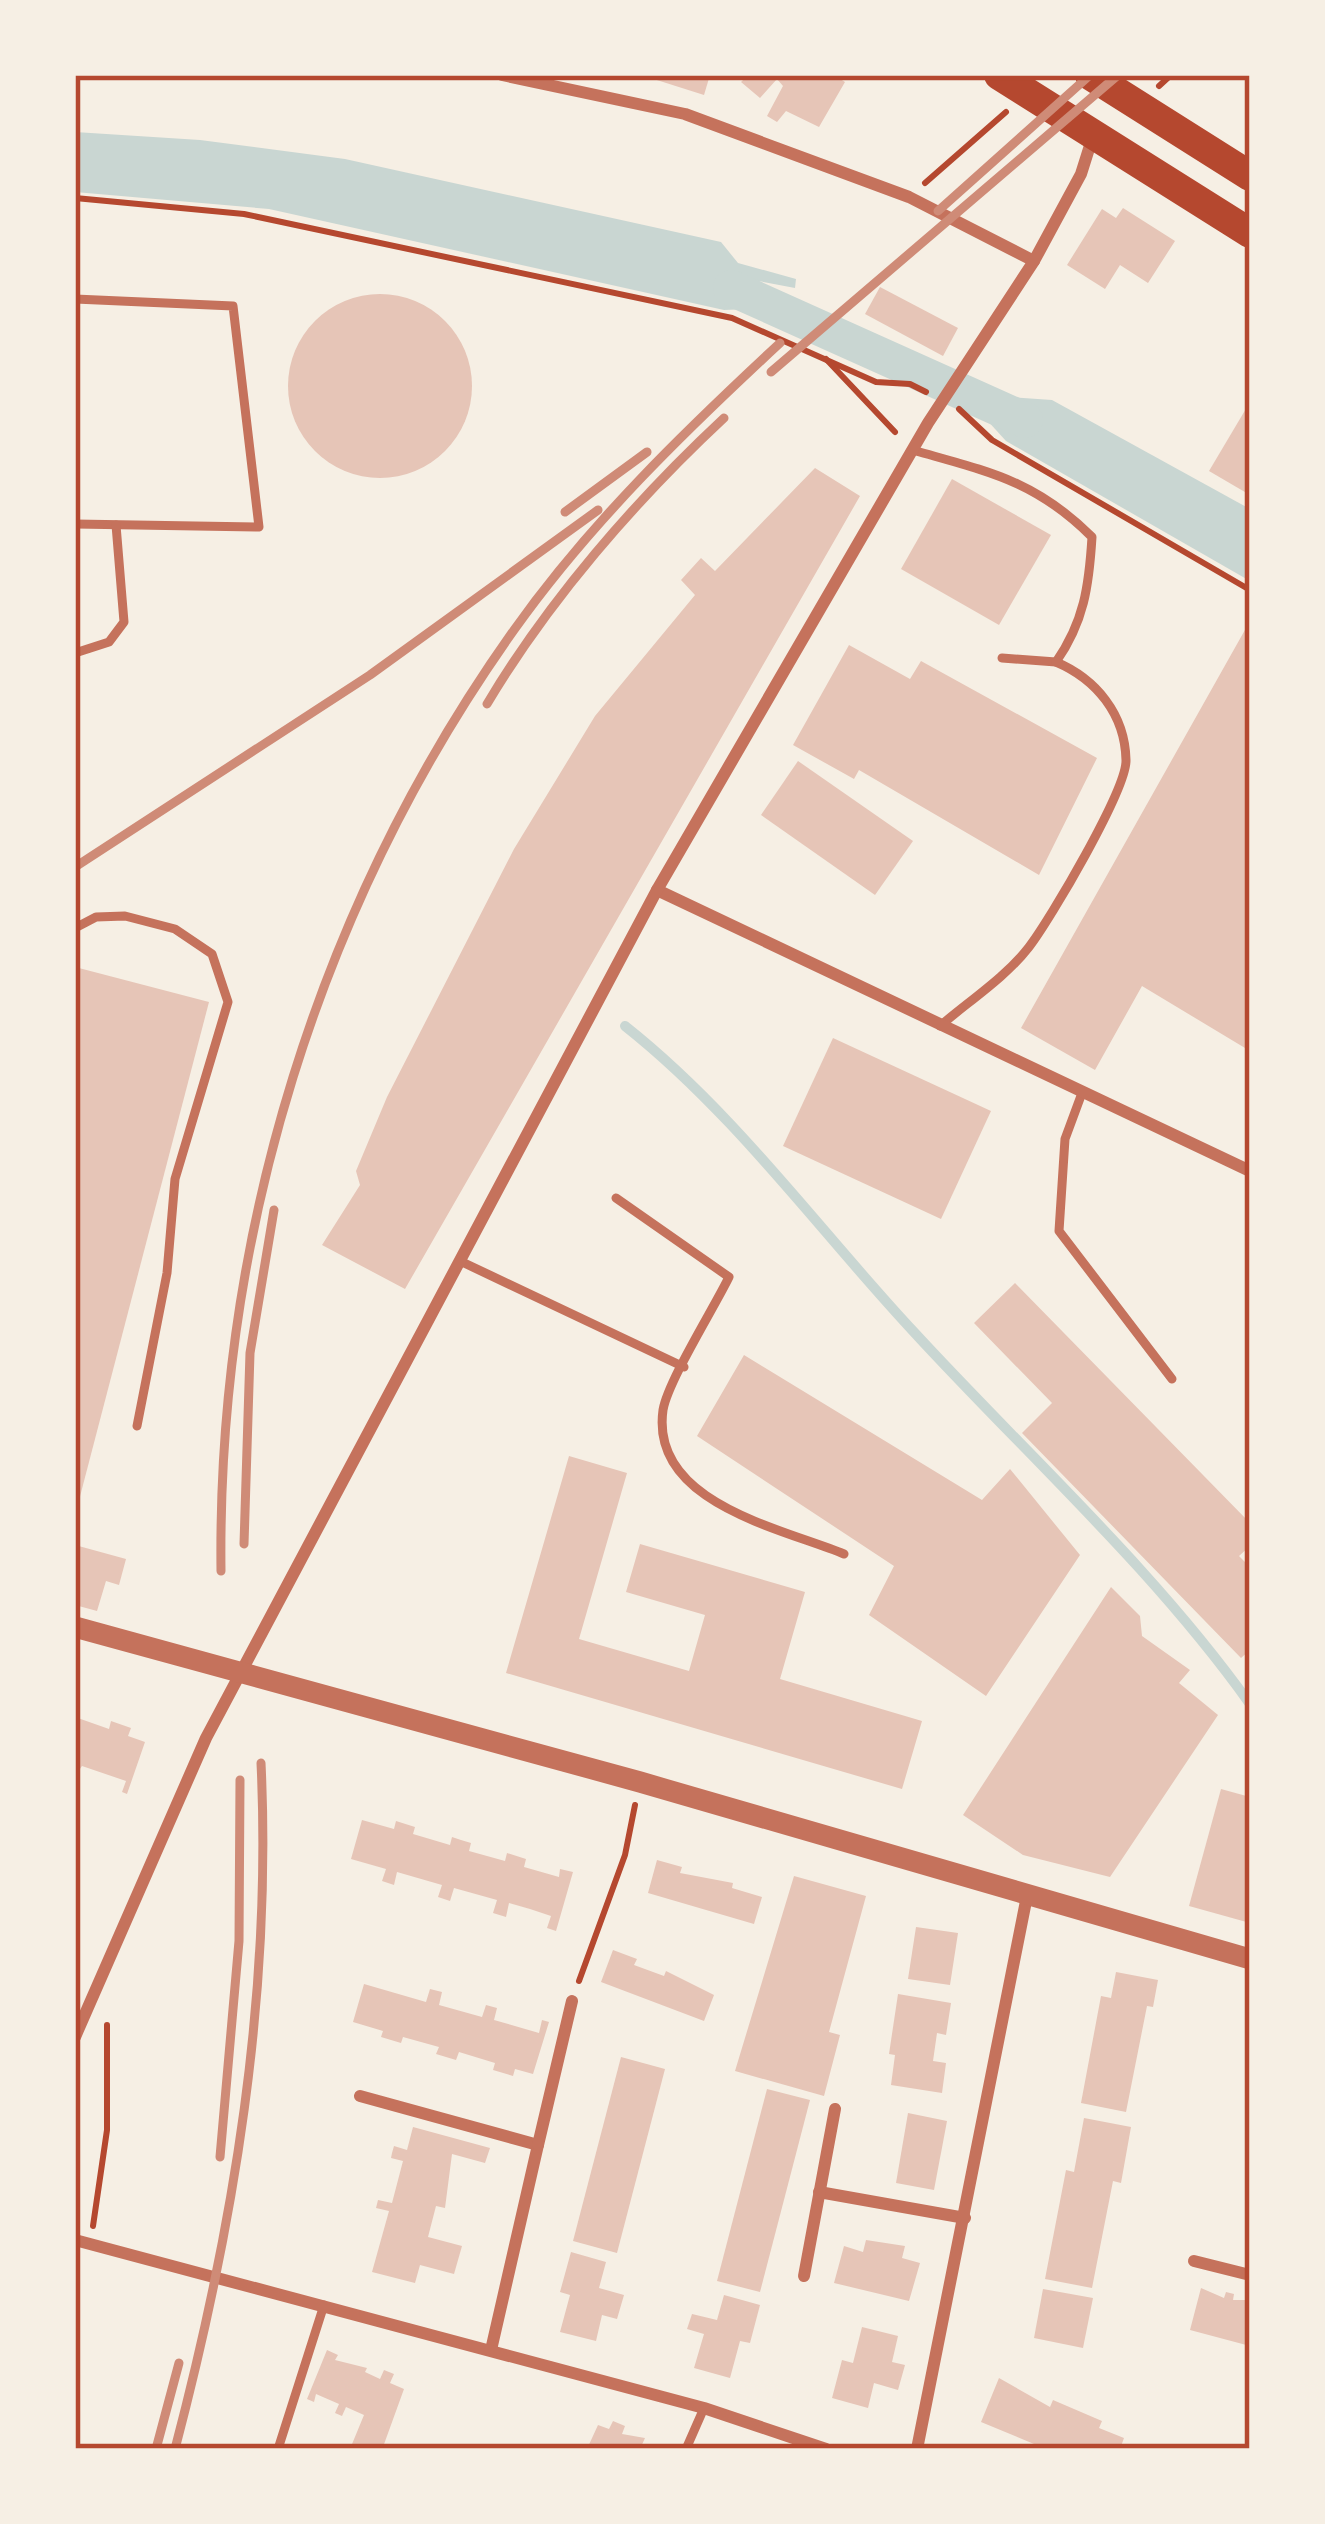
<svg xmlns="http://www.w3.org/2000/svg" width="1325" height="2524" font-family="'Asap Condensed',sans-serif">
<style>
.water{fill:#c9d6d2}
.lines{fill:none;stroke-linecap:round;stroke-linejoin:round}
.stream{stroke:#c9d6d2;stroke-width:10}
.canal{stroke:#c9d6d2;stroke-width:36}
.building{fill:#e6c5b7}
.path{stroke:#b5482f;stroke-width:6}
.service{stroke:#c5725c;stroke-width:9}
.minor{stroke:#c5725c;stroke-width:12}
.tertiary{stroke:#c5725c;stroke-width:21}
.primary{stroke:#b5482f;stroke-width:30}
.rail{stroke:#cf8b77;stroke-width:9}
.neatline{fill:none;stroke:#b5482f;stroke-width:4.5}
</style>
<rect width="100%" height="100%" fill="#f6efe4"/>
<!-- water -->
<g class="water">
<path d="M75,132L200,140L345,159L721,242L738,263L796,279L795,288L753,280L777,308L724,310L269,209L75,192Z"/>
<path d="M983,395L1052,400L1250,509V581L1006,441L975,407Z"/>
</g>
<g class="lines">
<!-- stream -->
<path class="stream" d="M625,1026C735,1113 818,1229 913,1331C1026,1454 1153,1568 1250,1704"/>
<!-- canal -->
<path class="canal" d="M731,288L1025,420"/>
</g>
<!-- building -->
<g class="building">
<path d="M641,75H710L704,95Z"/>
<path d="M748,75H834L845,82L819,127L786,111L777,122L767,116L783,86L777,79L760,98L741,82Z"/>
<path d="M1123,208L1175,241L1148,283L1120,265L1105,289L1067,265L1102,209L1116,218Z"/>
<path d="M880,287L958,328L943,356L865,314Z"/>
<circle cx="380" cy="386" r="92"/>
<path d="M1250,402V495L1209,471Z"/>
<path d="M815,468L860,496L405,1289L322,1245L360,1185L356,1171L387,1097L514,849L595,716L695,595L681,580L701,558L715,571Z"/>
<path d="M952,479L1051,535L999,625L901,569Z"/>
<path d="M1250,621V1051L1142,986L1095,1070L1021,1028Z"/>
<path d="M849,645L910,679L921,661L1097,758L1039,875L859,770L854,779L793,745Z"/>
<path d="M798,761L913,841L875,895L761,815Z"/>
<path d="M75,967L209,1002L77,1508H75Z"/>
<path d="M833,1038L991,1111L941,1219L783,1146Z"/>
<path d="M1015,1283L1250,1523V1546L1239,1556L1250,1567V1650L1241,1658L1022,1433L1052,1403L974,1323Z"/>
<path d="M744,1355L982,1500L1010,1469L1080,1555L986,1696L869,1615L894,1566L697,1436Z"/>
<path d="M569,1456L627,1473L579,1639L689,1671L705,1615L626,1592L640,1544L805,1592L780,1679L922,1721L902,1789L506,1673Z"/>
<path d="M75,1545L126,1559L119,1585L106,1581L97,1611L75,1605Z"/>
<path d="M1111,1587L1140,1616L1142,1636L1190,1670L1179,1683L1218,1715L1110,1877L1023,1855L963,1815Z"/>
<path d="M75,1717L109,1729L111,1721L131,1728L128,1736L145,1742L127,1794L122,1792L126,1781L82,1766L75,1776Z"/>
<path d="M1221,1789L1250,1797V1923L1189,1906Z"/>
<path d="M362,1820L394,1829L396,1821L415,1827L413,1834L450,1845L452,1837L461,1840L471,1843L469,1851L505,1861L507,1853L526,1859L524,1867L559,1877L560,1869L573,1872L556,1931L547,1928L551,1916L530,1909L509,1903L506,1917L493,1913L497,1900L454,1888L450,1901L438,1897L442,1885L397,1872L394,1885L382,1881L386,1869L351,1859Z"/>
<path d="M657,1860L682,1867L680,1873L733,1883L732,1888L762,1897L754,1924L648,1893Z"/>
<path d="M794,1876L866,1896L829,2032L840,2035L824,2096L735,2071Z"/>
<path d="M916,1927L958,1933L950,1985L908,1979Z"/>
<path d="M613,1950L637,1959L634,1965L664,1976L666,1971L714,1995L704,2021L601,1982Z"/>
<path d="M1116,1972L1158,1980L1153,2007L1147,2006L1126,2112L1081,2103L1101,1996L1111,1998Z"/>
<path d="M364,1984L426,2002L430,1989L442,1992L439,2005L482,2017L486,2005L497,2008L494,2020L539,2033L542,2020L549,2022L533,2074L515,2069L513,2076L493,2070L495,2063L459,2052L456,2060L436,2054L439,2047L403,2037L401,2043L381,2037L383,2031L353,2022Z"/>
<path d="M898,1994L951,2003L946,2035L937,2033L933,2061L946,2063L942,2093L891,2085L895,2055L889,2054Z"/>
<path d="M621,2057L665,2069L617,2253L573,2241Z"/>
<path d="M767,2089L810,2100L760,2292L717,2281Z"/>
<path d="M908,2113L947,2121L934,2190L896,2183Z"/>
<path d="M1084,2118L1131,2127L1121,2183L1113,2181L1092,2288L1045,2279L1066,2170L1074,2172Z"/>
<path d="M413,2127L490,2148L485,2163L452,2154L445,2208L436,2206L428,2237L462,2246L454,2274L420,2265L415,2283L372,2272L389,2211L376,2208L378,2200L392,2203L403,2161L391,2158L392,2153L394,2146L407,2150Z"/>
<path d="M866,2240L905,2246L902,2258L920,2263L909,2301L834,2283L844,2246L863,2252Z"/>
<path d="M571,2252L606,2262L599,2288L624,2295L617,2319L602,2315L596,2341L560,2332L570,2295L560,2292Z"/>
<path d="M1201,2288L1224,2298L1226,2292L1234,2294L1233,2300H1250V2346L1190,2330Z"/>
<path d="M1043,2289L1093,2298L1083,2348L1034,2338Z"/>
<path d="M724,2295L760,2305L750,2343L740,2341L730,2378L694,2368L704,2334L687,2329L692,2314L717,2320Z"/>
<path d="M862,2327L898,2336L892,2362L905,2365L898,2390L874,2383L868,2408L832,2398L842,2360L853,2363Z"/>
<path d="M327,2350L338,2355L335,2360L367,2368L365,2372L380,2379L384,2370L394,2374L390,2383L404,2389L383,2447L350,2449L364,2415L346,2407L342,2416L335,2413L339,2404L316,2394L314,2402L307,2399Z"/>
<path d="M999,2378L1050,2407L1053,2400L1102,2421L1099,2428L1124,2438L1120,2449H1046L981,2422Z"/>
<path d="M613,2421L625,2426L622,2434L645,2438L640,2449H587L598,2425L609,2429Z"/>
</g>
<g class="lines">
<!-- path -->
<g class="path">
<path d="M1159,86L1171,75"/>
<path d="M925,183L1006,112"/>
<path d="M75,198L244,214L732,318L876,382L910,384L926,392"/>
<path d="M826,359L895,432"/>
<path d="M959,409L992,440L1250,590"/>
<path d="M579,1981L625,1855L635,1805"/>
<path d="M93,2226L107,2130V2025"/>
</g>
<!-- service -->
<g class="service">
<path d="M75,299L233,306L259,527L75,524"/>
<path d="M916,451C990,472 1036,481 1092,537C1089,586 1084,622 1056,662L1002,658"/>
<path d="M75,653L109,642L124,622L116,525"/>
<path d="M75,928L96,917L125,916L175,929L212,954L228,1002L175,1179L167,1273L137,1426"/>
<path d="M940,1026C969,1001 1006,977 1029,947C1050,920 1127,789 1126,760C1125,714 1096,679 1056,662"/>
<path d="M1082,1093L1065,1139L1059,1231L1172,1379"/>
<path d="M616,1198L729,1277C714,1308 668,1381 663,1410C650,1503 781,1528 844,1554"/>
<path d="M460,1261L684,1367"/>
<path d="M278,2449L324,2305"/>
<path d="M686,2449L704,2408"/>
</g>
<!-- minor -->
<g class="minor">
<path d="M502,75L685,114L909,197L1034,261"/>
<path d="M657,890L1250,1171"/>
<path d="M75,2037L206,1738L657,890L928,423L1034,261L1081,174L1093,136"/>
<path d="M360,2096L538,2145L491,2350"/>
<path d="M538,2145L572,2001"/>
<path d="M819,2192L965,2218"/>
<path d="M75,2240L704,2408L826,2449"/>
<path d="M1194,2261L1250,2275"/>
<path d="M804,2276L835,2109"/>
<path d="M917,2449L1027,1896"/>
</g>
<!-- tertiary -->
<path class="tertiary" d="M75,1627L640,1782L1250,1959"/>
<!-- primary -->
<g class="primary">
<path d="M999,75L1250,233"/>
<path d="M1090,75L1250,176"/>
</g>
<!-- rail -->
<g class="rail">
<path d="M938,211L1090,75"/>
<path d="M771,372L1118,75"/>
<path d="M565,512L647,452"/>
<path d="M487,704C549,600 635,501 724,418"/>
<path d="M75,867L370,675L598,510"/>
<path d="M244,1544L250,1353L274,1210"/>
<path d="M221,1571C217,1236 319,904 514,630C590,523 684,432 780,343"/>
<path d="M220,2157L239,1941L240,1780"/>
<path d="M156,2449L179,2363"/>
<path d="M175,2449C234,2225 272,1995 261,1763"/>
</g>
</g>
<!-- border -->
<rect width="1325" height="2524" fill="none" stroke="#f6efe4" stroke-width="156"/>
<rect x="78" y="78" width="1169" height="2368" class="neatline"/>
</svg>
